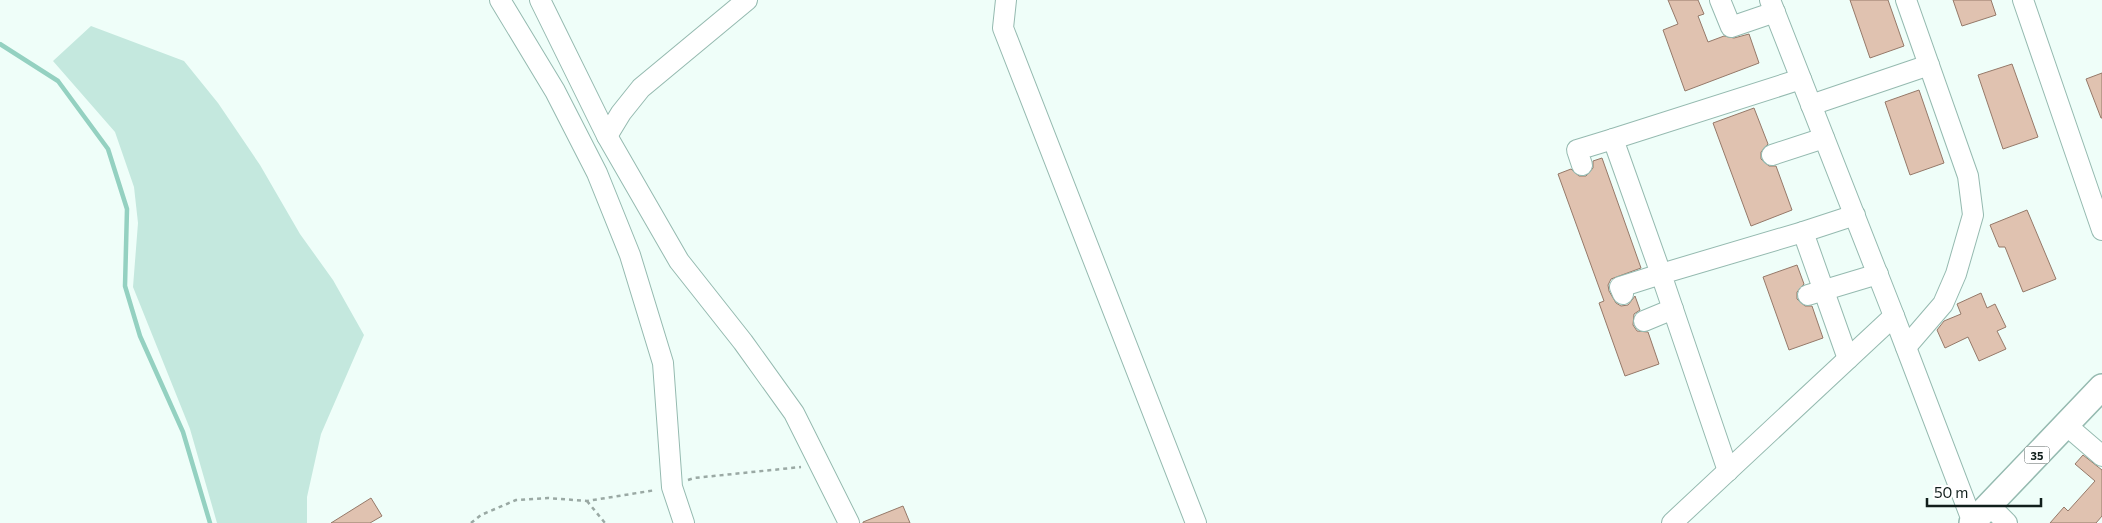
<svg xmlns="http://www.w3.org/2000/svg" width="2102" height="523" font-family="Commissioner,sans-serif">
<style>
.green{fill:#c4e8de}
.lines{fill:none;stroke-linecap:round;stroke-linejoin:round}
.stream{stroke:#94d1c1;stroke-width:4.5}
.building{fill:#e0c2b0;stroke:#957969}
.minor-casing{stroke:#95bab0;stroke-width:22}
.major-casing{stroke:#95bab0;stroke-width:28}
.path{stroke:#9aa9a4;stroke-width:2.5;stroke-dasharray:4 4;stroke-linecap:butt}
.minor{stroke:#fff;stroke-width:20}
.major{stroke:#fff;stroke-width:25}
.labels{text-anchor:middle;dominant-baseline:central;stroke-width:4.5;stroke-linejoin:round;paint-order:stroke}
.shield{fill:#fff;stroke:#586260;stroke-width:1}
.shield-label{font-size:11px;font-weight:bold;fill:#111f1c}
</style>
<rect width="100%" height="100%" fill="#effef9"/>
<!-- green -->
<path class="green" d="M91,26L184,61L218,103L260,165L300,234L333,280L364,335L321,434L307,497V523H217L190,429L133,287L138,223L134,187L115,132L53,61Z"/>
<g class="lines">
<!-- stream -->
<path class="stream" d="M0,44L58,81L108,149L127,209L125,286L140,336L183,432L210,523"/>
</g>
<!-- building -->
<g class="building">
<path d="M1668,0H1698L1704,14L1698,16L1708,42L1724,36L1734,38L1749,34L1759,63L1685,91L1663,30L1678,24Z"/>
<path d="M1850,0H1888L1904,46L1870,58Z"/>
<path d="M1953,0H1991L1996,15L1962,26Z"/>
<path d="M2012,64L2038,137L2003,149L1978,75Z"/>
<path d="M2102,73V118H2101L2086,79Z"/>
<path d="M1919,90L1944,163L1910,175L1885,102Z"/>
<path d="M1754,108L1768,144L1761,152V159L1769,166H1776L1792,210L1751,226L1713,123Z"/>
<path d="M1602,158L1641,268L1611,279L1608,285L1609,291L1616,303L1621,306L1628,305L1635,296L1640,310L1634,314L1633,325L1637,331L1648,332L1659,364L1625,376L1599,303L1604,301L1558,174L1571,169L1579,176H1586L1593,168V161Z"/>
<path d="M2027,210L2056,279L2023,292L2005,247H1999L1990,225Z"/>
<path d="M1797,265L1804,284L1797,292V299L1805,306H1812L1823,338L1789,350L1763,277Z"/>
<path d="M1981,293L1987,308L1995,304L2006,327L1997,331L2006,349L1979,361L1968,337L1945,348L1937,330L1944,321L1961,314L1957,304Z"/>
<path d="M2083,455L2102,470V516L2096,523H2050L2064,507L2068,511L2095,481L2075,464Z"/>
<path d="M371,498L382,516L370,523H331Z"/>
<path d="M903,506L910,523H863V522Z"/>
</g>
<g class="lines">
<defs>
<g id="minor">
<path d="M500,0L555,91L597,173L630,255L663,363L672,487L684,523"/>
<path d="M540,0L607,136L679,261L743,342L794,413L849,523"/>
<path d="M1006,0L1003,28L1196,523"/>
<path d="M1720,0L1731,27L1775,12"/>
<path d="M1770,0L1894,316"/>
<path d="M2023,0L2102,230"/>
<path d="M1811,105L1929,65"/>
<path d="M607,136L621,113L641,88L747,0"/>
<path d="M1772,155L1824,138"/>
<path d="M1582,165L1577,150L1613,139"/>
<path d="M1803,232L1855,215"/>
<path d="M1623,294L1620,287L1661,274L1613,139L1801,79"/>
<path d="M1808,295L1878,274"/>
<path d="M1644,321L1673,309"/>
<path d="M1906,347L1943,304L1956,274L1973,215L1968,176L1906,0"/>
<path d="M2066,425L2102,456"/>
<path d="M1728,471L1661,274L1803,232L1848,359"/>
<path d="M1989,505L2007,523"/>
<path d="M1672,523L1894,316L1973,523"/>
</g>
<path id="major" d="M1972,523L2102,387"/>
</defs>
<!-- minor casing -->
<use href="#minor" class="minor-casing"/>
<!-- major casing -->
<use href="#major" class="major-casing"/>
<!-- path -->
<g class="path">
<path d="M688,480L694,478L801,467"/>
<path d="M587,501L605,523"/>
<path d="M471,523L481,515L516,500L548,498L587,501L656,490"/>
</g>
<!-- minor -->
<use href="#minor" class="minor"/>
<!-- major -->
<use href="#major" class="major"/>
</g>
<g class="labels">
<!-- shield labels -->
<rect class="shield" x="2024.5" y="446.5" width="25" height="17" rx="4"/>
<g class="shield-label">
<text x="2037" y="455">35</text>
</g>
</g>
<!-- scale -->
<path d="M1927 498v8h114v-8" fill="none" stroke="#111f1c" stroke-width="2.5"/>
<text x="1934" y="498" font-size="15" fill="#111f1c" stroke="#ffffff" stroke-width="4" paint-order="stroke">50 m</text>
</svg>
